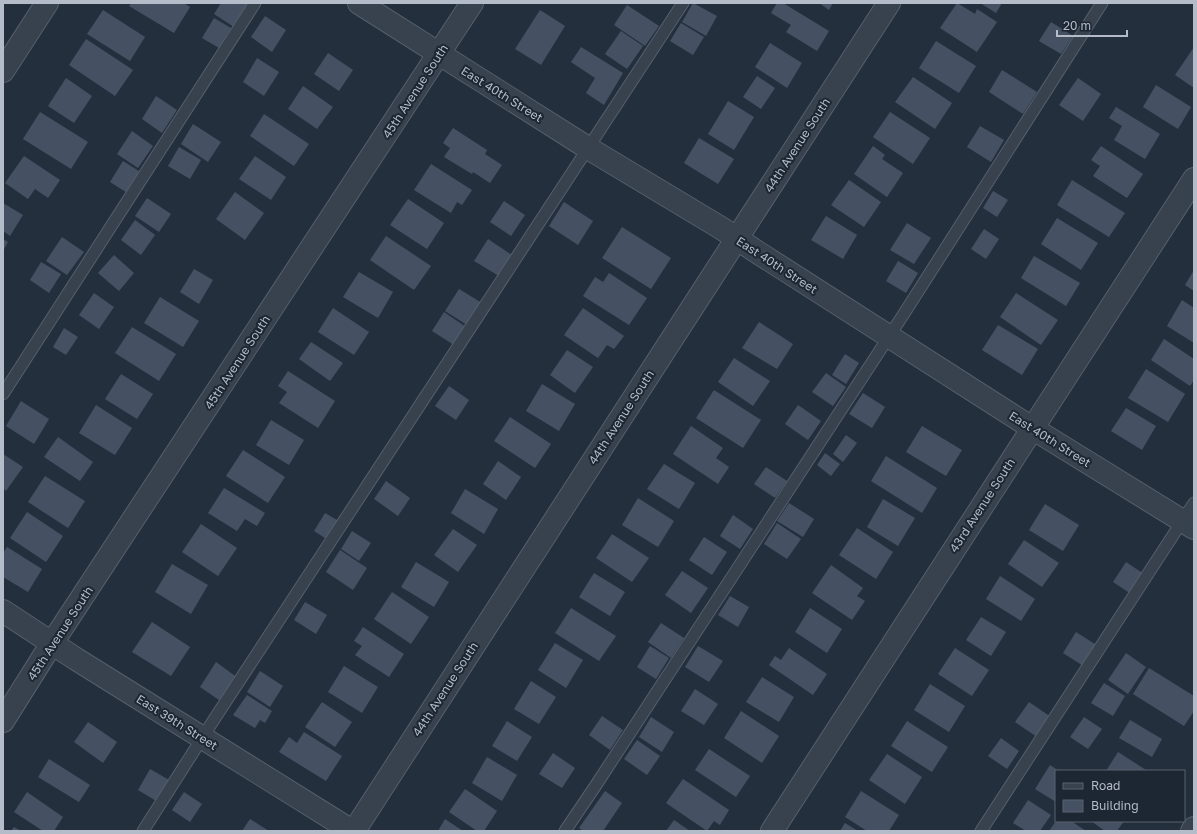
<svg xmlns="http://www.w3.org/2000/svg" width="1197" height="834" font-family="'Golos Text',sans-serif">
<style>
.building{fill:#455162}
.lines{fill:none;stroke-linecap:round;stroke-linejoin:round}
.service-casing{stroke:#565f6c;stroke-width:13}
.minor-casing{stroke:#565f6c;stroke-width:24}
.tertiary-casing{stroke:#565f6c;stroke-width:24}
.service{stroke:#38414e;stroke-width:11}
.minor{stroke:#38414e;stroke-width:22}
.tertiary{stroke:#38414e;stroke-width:22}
.labels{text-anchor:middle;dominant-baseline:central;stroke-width:4;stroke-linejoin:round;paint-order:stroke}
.street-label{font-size:12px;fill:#b4bcc9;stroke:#1d2633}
</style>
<rect width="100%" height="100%" fill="#242f3e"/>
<!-- building -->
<g class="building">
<path d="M131,3H184L190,7L174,33L129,6Z"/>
<path d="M221,3H245L251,7L237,29L214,14Z"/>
<path d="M693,3L717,16L706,36L682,22Z"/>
<path d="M777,3H783L829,31L817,51L786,32L791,25L771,13Z"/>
<path d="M819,3H833L829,10Z"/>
<path d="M957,3L975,14L977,9L997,22L977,52L940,28Z"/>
<path d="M980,3H1002L996,13Z"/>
<path d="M627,5L659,26L645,46L614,25Z"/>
<path d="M103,10L145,37L130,61L87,34Z"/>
<path d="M540,10L565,26L541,65L515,49Z"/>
<path d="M265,16L286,30L272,52L251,37Z"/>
<path d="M214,18L231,28L219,48L202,38Z"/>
<path d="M1051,22L1073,36L1061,54L1039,41Z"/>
<path d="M681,23L704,37L693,55L670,41Z"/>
<path d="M621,31L643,46L627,69L605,54Z"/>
<path d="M86,39L133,70L115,96L69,65Z"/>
<path d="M936,41L976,66L959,93L919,68Z"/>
<path d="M770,43L802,63L787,88L755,67Z"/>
<path d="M581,47L623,73L604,105L586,93L595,78L571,62Z"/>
<path d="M1194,47V88L1175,75Z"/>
<path d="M328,53L353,70L339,91L314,74Z"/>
<path d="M257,58L279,72L264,96L243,82Z"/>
<path d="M1002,70L1037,92L1023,114L989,92Z"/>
<path d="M757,76L775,88L761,109L743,97Z"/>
<path d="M913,77L952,103L935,129L895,102Z"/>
<path d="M66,78L92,96L74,123L48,106Z"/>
<path d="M1078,78L1101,94L1083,121L1059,105Z"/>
<path d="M1156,85L1191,107L1178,129L1143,107Z"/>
<path d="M303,86L333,107L317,129L288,109Z"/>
<path d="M156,96L177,110L162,133L142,119Z"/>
<path d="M728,101L754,117L734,150L708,134Z"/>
<path d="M1116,107L1160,134L1145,159L1114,140L1122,126L1109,118Z"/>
<path d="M40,112L88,142L71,169L23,139Z"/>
<path d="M890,112L930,138L913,164L873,137Z"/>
<path d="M264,114L309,144L294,166L250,136Z"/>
<path d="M193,124L221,142L208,162L181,144Z"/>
<path d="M980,126L1004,140L991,162L967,147Z"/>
<path d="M453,128L487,150L485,154L502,165L490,183L473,172L472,174L444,157L450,148L443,143Z"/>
<path d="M132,131L153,146L138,168L117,154Z"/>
<path d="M699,138L734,159L718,184L684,163Z"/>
<path d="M873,146L885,155L882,159L903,173L887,197L854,174Z"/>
<path d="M1101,146L1143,174L1127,198L1093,176L1100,166L1091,160Z"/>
<path d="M179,147L201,160L190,179L168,166Z"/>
<path d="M24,156L60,180L48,198L35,189L28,199L5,183Z"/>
<path d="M255,156L286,177L271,200L239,179Z"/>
<path d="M123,161L142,173L129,194L110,182Z"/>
<path d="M431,164L472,190L462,205L457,202L451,213L414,190Z"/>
<path d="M849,180L881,202L864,227L831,205Z"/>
<path d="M1072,180L1125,213L1109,237L1057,205Z"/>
<path d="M993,191L1008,200L997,217L983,208Z"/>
<path d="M235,192L264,213L245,240L216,219Z"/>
<path d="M147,198L171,214L159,232L135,216Z"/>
<path d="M408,199L444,223L427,249L390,225Z"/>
<path d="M504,201L525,215L511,236L490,222Z"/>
<path d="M564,202L593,221L578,245L549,226Z"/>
<path d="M3,203L23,215L10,236L3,231Z"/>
<path d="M826,216L857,235L843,259L811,240Z"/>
<path d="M1057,218L1098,243L1081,270L1041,244Z"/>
<path d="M135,220L155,235L141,255L121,240Z"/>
<path d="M907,223L931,238L914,264L890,250Z"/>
<path d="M622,227L671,258L651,289L602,258Z"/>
<path d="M984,229L999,239L986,259L971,249Z"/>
<path d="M386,236L431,266L414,290L370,260Z"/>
<path d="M62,237L84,252L67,275L46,261Z"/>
<path d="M3,239L8,242L3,251Z"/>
<path d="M488,239L512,255L499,276L474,261Z"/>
<path d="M114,255L134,273L119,291L98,273Z"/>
<path d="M1034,256L1080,283L1066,306L1021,278Z"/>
<path d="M898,261L918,273L906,293L886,281Z"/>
<path d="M41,262L61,274L49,293L30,280Z"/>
<path d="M194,269L213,280L199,304L180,292Z"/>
<path d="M1194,270V291L1185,285Z"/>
<path d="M359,272L393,292L378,318L343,297Z"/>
<path d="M609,273L647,298L629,325L583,296L595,277L603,282Z"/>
<path d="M459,289L482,303L467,325L445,311Z"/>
<path d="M94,293L114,307L99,329L79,315Z"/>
<path d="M1016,293L1058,320L1041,345L1000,317Z"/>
<path d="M160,297L199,321L183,347L144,323Z"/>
<path d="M1182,300L1194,308V343L1167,326Z"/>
<path d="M333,308L369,332L354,355L318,332Z"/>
<path d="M583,308L624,336L614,349L607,345L598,358L564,335Z"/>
<path d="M444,312L466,327L454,345L432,331Z"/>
<path d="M759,322L793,344L777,369L742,348Z"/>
<path d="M998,325L1038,349L1022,375L982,350Z"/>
<path d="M132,327L176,354L159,381L115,353Z"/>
<path d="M64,328L78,337L66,355L53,347Z"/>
<path d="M1164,339L1194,359V380L1190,386L1151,360Z"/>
<path d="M311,342L343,363L330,381L299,359Z"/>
<path d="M567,350L593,367L575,393L550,375Z"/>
<path d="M845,354L859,363L846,384L832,375Z"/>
<path d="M734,358L770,381L753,406L718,382Z"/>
<path d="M1146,369L1185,394L1168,422L1128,398Z"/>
<path d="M288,371L335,401L318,428L279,403L287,392L278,386Z"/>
<path d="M826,373L846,387L833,406L812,392Z"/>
<path d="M121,374L153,394L137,419L105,399Z"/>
<path d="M542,384L575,404L559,431L526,411Z"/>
<path d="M449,386L469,400L456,420L435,406Z"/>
<path d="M714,390L761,420L743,448L696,418Z"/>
<path d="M863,393L885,407L872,428L849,414Z"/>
<path d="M21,401L49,419L34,444L6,426Z"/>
<path d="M96,405L132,428L115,455L79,433Z"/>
<path d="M798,405L821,421L808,440L785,424Z"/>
<path d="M1126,408L1156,426L1142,450L1111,431Z"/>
<path d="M510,417L551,444L535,468L494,441Z"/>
<path d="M271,420L304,440L289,465L256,445Z"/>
<path d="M691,426L723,448L716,458L729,467L718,484L673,454Z"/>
<path d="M922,426L962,450L946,476L906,452Z"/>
<path d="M846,435L857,443L843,462L833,454Z"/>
<path d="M58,437L93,462L80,481L44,457Z"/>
<path d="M243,450L285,477L268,503L226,476Z"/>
<path d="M825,453L840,464L831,476L817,465Z"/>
<path d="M3,454L23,467L6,491L3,488Z"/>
<path d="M886,456L937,488L922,513L871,481Z"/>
<path d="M498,461L521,477L506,500L483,484Z"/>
<path d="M664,464L695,483L679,509L647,489Z"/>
<path d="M766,467L787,481L775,498L754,484Z"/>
<path d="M45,476L85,501L68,528L28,502Z"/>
<path d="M386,481L410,498L398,516L374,499Z"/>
<path d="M224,488L265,513L257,526L245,519L237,531L208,513Z"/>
<path d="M465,489L498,509L484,534L451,513Z"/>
<path d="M638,498L674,521L658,547L622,525Z"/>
<path d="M883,499L915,518L898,546L867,527Z"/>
<path d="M789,503L814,519L803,537L777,521Z"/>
<path d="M1045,504L1079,525L1063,551L1029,530Z"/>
<path d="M27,512L63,536L46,562L10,538Z"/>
<path d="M325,513L339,521L328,540L314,531Z"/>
<path d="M733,515L753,529L740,549L720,536Z"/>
<path d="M777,523L801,539L787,559L764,544Z"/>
<path d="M201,524L237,548L218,576L182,552Z"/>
<path d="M857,528L893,552L876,579L839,555Z"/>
<path d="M453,529L477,545L458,572L434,555Z"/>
<path d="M352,531L371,543L359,561L341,549Z"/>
<path d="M612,534L649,558L632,582L596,558Z"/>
<path d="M704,537L727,552L712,575L689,560Z"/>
<path d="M1024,540L1059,563L1042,587L1008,564Z"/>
<path d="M7,547L42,569L28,592L3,577V553Z"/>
<path d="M340,550L367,568L353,590L326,572Z"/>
<path d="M416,562L449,582L434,607L401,587Z"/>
<path d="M1126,562L1144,574L1131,594L1113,582Z"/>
<path d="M172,564L208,585L191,614L155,592Z"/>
<path d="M831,565L863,588L857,596L865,601L852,620L812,593Z"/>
<path d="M682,571L708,588L691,613L665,595Z"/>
<path d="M594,573L625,592L610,616L579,597Z"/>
<path d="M1000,576L1035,599L1021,621L986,599Z"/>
<path d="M392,592L429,617L411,644L374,619Z"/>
<path d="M730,596L749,607L738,627L718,615Z"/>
<path d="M305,602L327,615L316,634L294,620Z"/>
<path d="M571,608L616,636L599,661L555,633Z"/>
<path d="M810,608L842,629L827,653L795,632Z"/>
<path d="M981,617L1006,632L991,656L966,640Z"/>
<path d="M152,622L190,647L171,676L132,652Z"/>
<path d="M661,623L684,638L671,658L648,642Z"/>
<path d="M363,627L404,654L389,677L355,655L362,646L354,641Z"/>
<path d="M1076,632L1098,646L1085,667L1063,653Z"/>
<path d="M555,643L583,660L566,688L538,670Z"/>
<path d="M650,646L669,658L656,679L637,667Z"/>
<path d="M698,646L723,661L709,682L685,667Z"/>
<path d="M789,648L827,674L813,695L769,665L775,656L781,660Z"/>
<path d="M955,648L989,670L972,696L938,674Z"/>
<path d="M1126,653L1146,667L1128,694L1108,680Z"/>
<path d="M216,662L238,678L222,702L200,687Z"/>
<path d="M344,666L378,687L362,713L328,692Z"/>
<path d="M1149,668L1194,696V711L1184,726L1133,694Z"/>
<path d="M260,671L283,686L270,707L247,692Z"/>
<path d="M762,677L794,697L779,722L746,702Z"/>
<path d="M531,681L556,697L539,724L514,709Z"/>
<path d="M1104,683L1125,696L1113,716L1091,703Z"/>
<path d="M930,684L965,706L949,732L914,710Z"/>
<path d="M695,689L718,704L704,725L681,711Z"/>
<path d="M247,695L272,711L265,723L260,720L255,728L233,715Z"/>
<path d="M322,702L352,722L335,747L305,727Z"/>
<path d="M1029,702L1051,717L1037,737L1015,722Z"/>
<path d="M741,711L779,736L762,763L724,738Z"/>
<path d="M602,716L623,730L610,750L589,735Z"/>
<path d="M651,717L674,732L662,752L639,737Z"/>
<path d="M1084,717L1102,729L1088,749L1070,737Z"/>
<path d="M1130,720L1162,739L1152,757L1119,738Z"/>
<path d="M507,721L532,737L517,761L492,746Z"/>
<path d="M907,721L948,747L932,772L891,746Z"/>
<path d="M88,722L117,742L103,763L74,742Z"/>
<path d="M304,732L342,756L326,781L279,752L289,737L297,743Z"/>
<path d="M1001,738L1019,751L1007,769L988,756Z"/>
<path d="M637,740L660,756L647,775L624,759Z"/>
<path d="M709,749L750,776L736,797L695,770Z"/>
<path d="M1118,752L1146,770L1145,771H1106Z"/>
<path d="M553,753L575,768L562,788L539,774Z"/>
<path d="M887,754L922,777L905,804L869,780Z"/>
<path d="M487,757L517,775L502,801L472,783Z"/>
<path d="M49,759L90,785L79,802L38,777Z"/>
<path d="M1050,765L1059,771H1056V802L1035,789Z"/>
<path d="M150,769L171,781L158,802L138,790Z"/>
<path d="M683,779L729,810L720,825L714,821L707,831L666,803Z"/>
<path d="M465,789L497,811L484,831H477L449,812Z"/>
<path d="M605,791L622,803L603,831H583L579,828Z"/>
<path d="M861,791L899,815L889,831H867L845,817Z"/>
<path d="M27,792L63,817L54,831H43L14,812Z"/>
<path d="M184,792L202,804L190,822L172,810Z"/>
<path d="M1028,800L1051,815L1040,831H1026L1013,823Z"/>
<path d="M250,819L269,831H242Z"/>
<path d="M445,819L463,831H438Z"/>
<path d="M674,820L690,831H666Z"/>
<path d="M1056,821H1071L1086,831H1049Z"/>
<path d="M1091,821H1124L1117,831H1105Z"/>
<path d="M845,823L858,831H840Z"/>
<path d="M14,827L21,831H11Z"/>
</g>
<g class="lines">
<defs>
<g id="service">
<path d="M3,394L255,3"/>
<path d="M143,831L213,721L683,3"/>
<path d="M565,831L596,785L905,312L1102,3"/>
<path d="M981,831L1194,503"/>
</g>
<g id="minor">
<path d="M359,3L588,148L721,228L754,250L1032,428L1194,528"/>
<path d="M3,611L76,659L352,831"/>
<path d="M3,721L52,643L472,3"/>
<path d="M354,831L889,3"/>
<path d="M772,831L1194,179"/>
</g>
<g id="tertiary">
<path d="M3,71L47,3"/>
<path d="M1192,831L1194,828"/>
</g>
</defs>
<!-- service casing -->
<use href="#service" class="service-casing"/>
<!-- minor casing -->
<use href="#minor" class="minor-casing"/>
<!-- tertiary casing -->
<use href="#tertiary" class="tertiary-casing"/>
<!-- service -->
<use href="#service" class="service"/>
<!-- minor -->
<use href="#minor" class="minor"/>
<!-- tertiary -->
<use href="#tertiary" class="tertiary"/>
</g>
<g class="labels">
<!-- street labels -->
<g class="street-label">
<text transform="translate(415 91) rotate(-57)">45th Avenue South</text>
<text transform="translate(502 94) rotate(32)">East 40th Street</text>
<text transform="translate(797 145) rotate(-57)">44th Avenue South</text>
<text transform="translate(777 265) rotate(33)">East 40th Street</text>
<text transform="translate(237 362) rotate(-57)">45th Avenue South</text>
<text transform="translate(621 417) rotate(-57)">44th Avenue South</text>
<text transform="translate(1050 439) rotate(32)">East 40th Street</text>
<text transform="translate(982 505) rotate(-57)">43rd Avenue South</text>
<text transform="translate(60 633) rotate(-57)">45th Avenue South</text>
<text transform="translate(445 689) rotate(-57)">44th Avenue South</text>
<text transform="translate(177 722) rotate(32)">East 39th Street</text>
</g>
</g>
<!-- border -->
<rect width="1197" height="834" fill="none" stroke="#b4bcc9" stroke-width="8"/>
<!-- legend -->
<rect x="1055" y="770" width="130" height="52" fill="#1d2633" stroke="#59626f"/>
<rect x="1063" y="783" width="20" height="6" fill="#38414e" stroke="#59626f"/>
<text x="1091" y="790" font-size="12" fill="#b4bcc9">Road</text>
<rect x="1063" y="800" width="20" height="12" fill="#455162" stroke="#59626f"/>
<text x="1091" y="810" font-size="12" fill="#b4bcc9">Building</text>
<!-- scale -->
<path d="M1057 30v6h70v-6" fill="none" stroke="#b4bcc9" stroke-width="2"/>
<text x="1063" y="30" font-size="12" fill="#b4bcc9" stroke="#1d2633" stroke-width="3" paint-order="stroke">20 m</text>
</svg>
